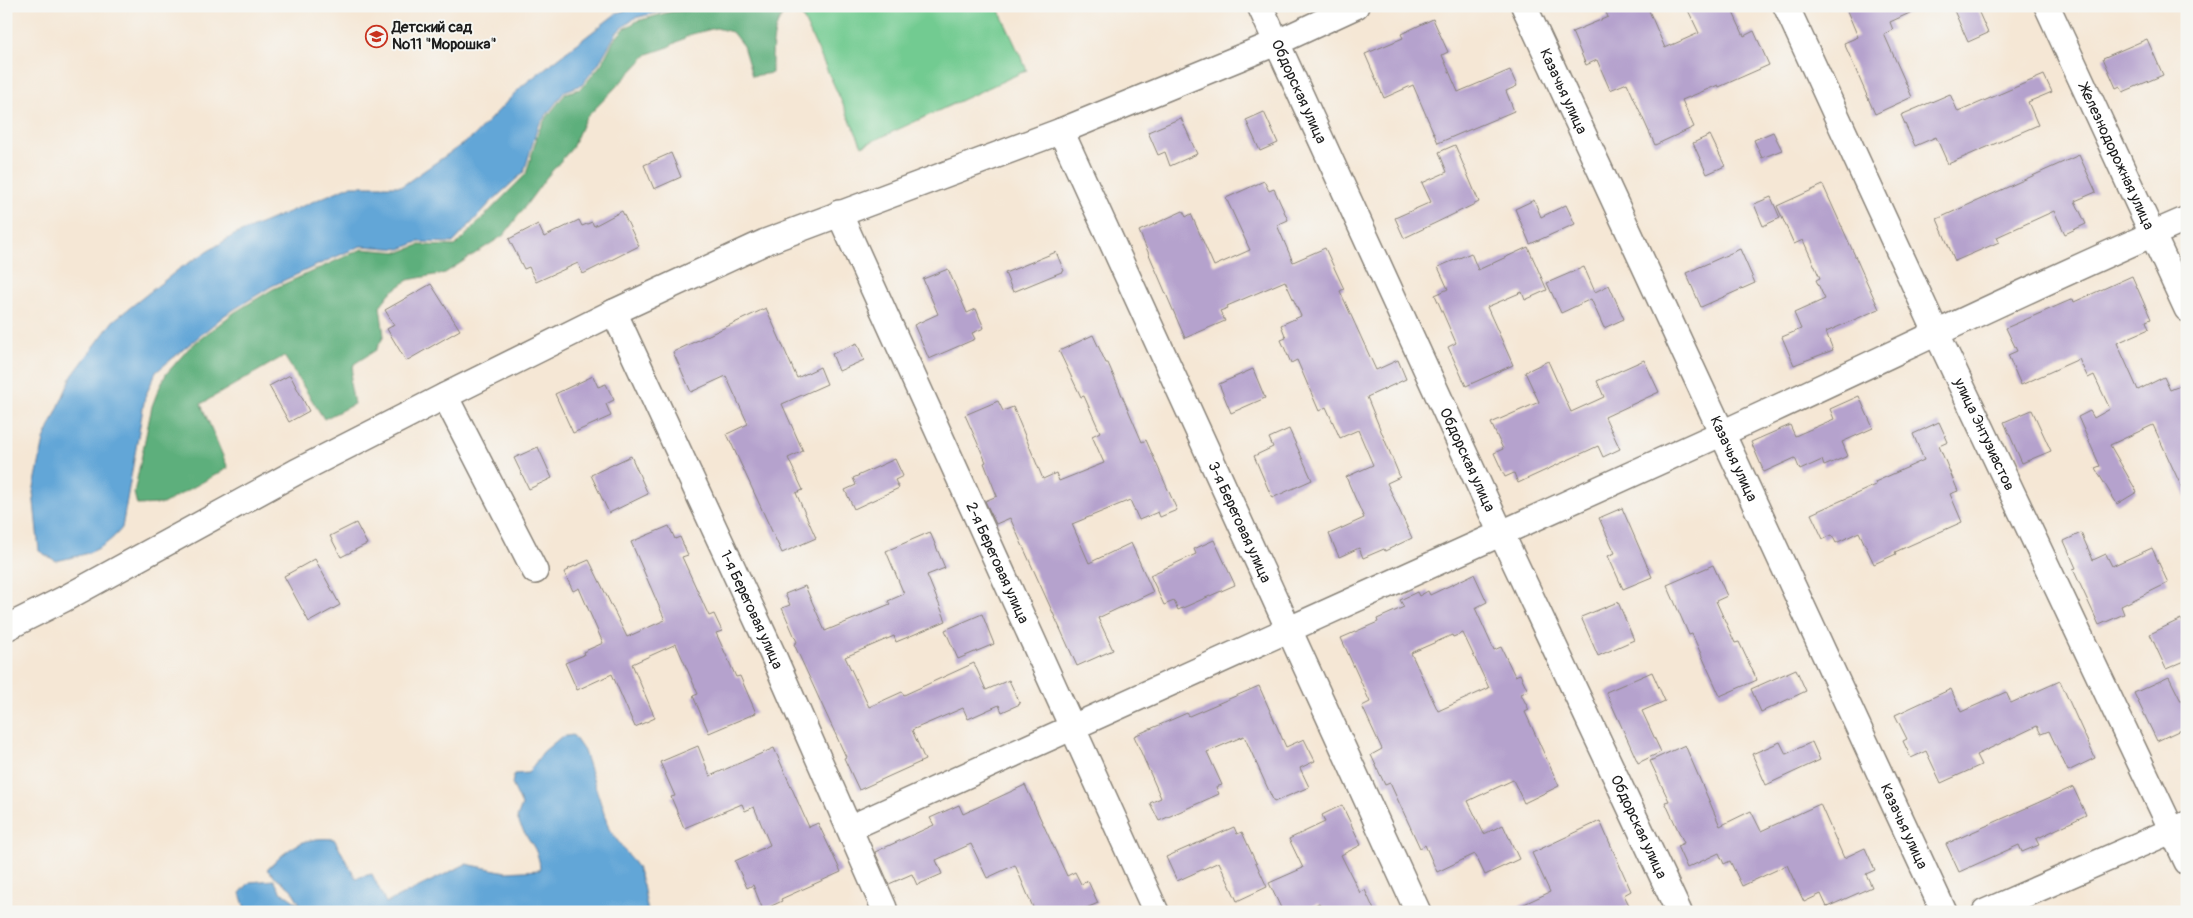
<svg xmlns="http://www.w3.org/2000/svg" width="2193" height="918" font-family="Pangolin,sans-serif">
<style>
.green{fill:#72cb91;stroke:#477456}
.forest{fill:#5daf7b;stroke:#3c664c}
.water{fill:#62a6d7;stroke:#3f617a}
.building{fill:#b5a2cd;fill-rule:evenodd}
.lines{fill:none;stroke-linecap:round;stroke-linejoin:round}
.minor-casing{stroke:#888278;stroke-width:28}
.minor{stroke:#fff;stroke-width:25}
.labels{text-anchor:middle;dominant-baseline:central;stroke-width:4;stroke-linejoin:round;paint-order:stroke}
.poi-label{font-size:15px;font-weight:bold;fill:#1c1c1c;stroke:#f6f6f2;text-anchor:start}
.street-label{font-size:15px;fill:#1c1c1c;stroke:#f6f6f2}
</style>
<rect width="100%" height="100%" fill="#f6f6f2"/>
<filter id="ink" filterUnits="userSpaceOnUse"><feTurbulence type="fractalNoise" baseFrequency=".02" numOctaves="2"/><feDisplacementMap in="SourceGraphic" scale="10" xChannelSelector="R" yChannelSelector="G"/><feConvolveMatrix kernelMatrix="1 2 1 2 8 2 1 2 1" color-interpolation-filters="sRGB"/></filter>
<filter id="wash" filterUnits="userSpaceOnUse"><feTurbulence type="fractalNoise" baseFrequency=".0096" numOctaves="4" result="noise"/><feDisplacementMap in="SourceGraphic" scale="20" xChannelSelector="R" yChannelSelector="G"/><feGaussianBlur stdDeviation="1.12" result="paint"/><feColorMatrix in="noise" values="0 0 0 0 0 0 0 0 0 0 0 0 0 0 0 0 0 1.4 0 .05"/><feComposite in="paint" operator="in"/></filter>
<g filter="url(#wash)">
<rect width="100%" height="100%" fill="#f5e7d5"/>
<!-- green -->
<path class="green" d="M805,6H997L1027,70L862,146L799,9Z"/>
<!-- forest -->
<path class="forest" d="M708,6H791C771,21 772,51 772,73L752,76L743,46L732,32L716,28L692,34L666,48L648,54L585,119L572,148L546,178L504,235L445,273L408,280L390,293L380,306L384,336L376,350L354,364L350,383L354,404L324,419L284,356L201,404L228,468L163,504L137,505L134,493L152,406L157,393L166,374L189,348L205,335L235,312L273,289L362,249L400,252L419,245L455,246L526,174L539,130L544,121L566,93L580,89L587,82L602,63L614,40L624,29L637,21L670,12L692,10Z"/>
<!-- water -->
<g class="water">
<path d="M638,6H702L690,9L677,8L635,18L617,32L599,63L582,85L565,91L538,126L524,172L491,202L453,243L418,242L401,249L361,246L331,259L272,286L225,315L156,372L145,397L122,528C101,553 86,554 56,561L39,551L33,492L44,440L72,376L113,321L179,269L234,235L350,186H402L474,136L522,86L617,13Z"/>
<path d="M573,735L584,751L609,829L637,867L643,885L648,912H305L291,889L267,870C288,848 303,836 334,839L356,878L372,874L386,903L466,864L506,872L540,870C540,847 525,839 517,818L522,805L512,784L514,774L528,773L543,752L561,737Z"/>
<path d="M274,880L280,891L300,905L298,912H246L240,893L250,882Z"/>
</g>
<g id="blocks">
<!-- building -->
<g class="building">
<path d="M1603,6H1647L1665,48L1699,33L1686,6H1730L1744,36L1754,31L1769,65L1719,87L1718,85L1682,100L1694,127L1655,145L1627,83L1610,90L1597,60L1586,65L1572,32L1608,17Z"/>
<path d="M1845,6H1925L1890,22L1893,30L1884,34L1912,97L1875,114L1844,43L1858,37Z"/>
<path d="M1952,6H1976L1988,33L1968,42Z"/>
<path d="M1433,19L1448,52L1442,55L1458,92L1510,70L1517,86L1506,91L1514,111L1438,143L1413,85L1384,98L1365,54L1403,38L1401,34Z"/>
<path d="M2147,39L2163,75L2123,92L2120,86L2116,88L2103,58Z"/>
<path d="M2044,75L2052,92L2028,102L2038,125L1948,164L1936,137L1915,146L1901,115L1950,94L1958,112Z"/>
<path d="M1264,112L1278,143L1260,151L1246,120Z"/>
<path d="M1181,118L1197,154L1170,166L1165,152L1158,155L1148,132Z"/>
<path d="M1773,132L1782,150L1762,158L1754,140Z"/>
<path d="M1710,135L1725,166L1707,174L1693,143Z"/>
<path d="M1455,145L1479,202L1404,238L1395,218L1431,202L1422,183L1447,172L1439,152Z"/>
<path d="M671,153L681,177L654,189L644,165Z"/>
<path d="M2079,155L2096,192L2075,201L2086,224L2065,234L2054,211L1997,237L1999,242L1955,261L1937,219Z"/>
<path d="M1264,181L1269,191L1274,189L1288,220L1277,225L1293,262L1325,248L1344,289L1340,291L1376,370L1398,360L1406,379L1367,397L1400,477L1387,483L1412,538L1385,551L1384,549L1363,558L1359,548L1339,557L1329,534L1364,518L1346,477L1373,465L1358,430L1340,438L1326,407L1319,411L1297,360L1291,363L1281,340L1286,338L1281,325L1301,316L1285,281L1227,306L1228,308L1220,311L1225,321L1185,338L1139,231L1183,211L1186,217L1191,214L1214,266L1250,250L1226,198Z"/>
<path d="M1823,185L1879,309L1826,332L1833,350L1794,365L1782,337L1801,329L1794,313L1825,299L1816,280L1820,278L1803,240L1794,244L1777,206Z"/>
<path d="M1771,197L1780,218L1763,226L1754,204Z"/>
<path d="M1534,200L1541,217L1566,205L1575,224L1530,244L1515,209Z"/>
<path d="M622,211L639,246L583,274L578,263L536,282L529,267L524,269L509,239L538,224L544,237L579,220L582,226L592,222L594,226Z"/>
<path d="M1528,247L1547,290L1525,300L1522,292L1487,307L1513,365L1466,386L1448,347L1456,343L1435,295L1448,289L1438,267L1471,253L1478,270Z"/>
<path d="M1740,249L1755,283L1701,307L1686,273Z"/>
<path d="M1056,252L1064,271L1013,292L1005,273Z"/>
<path d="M1584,267L1595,292L1609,285L1624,319L1604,328L1591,299L1561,313L1547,283Z"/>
<path d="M948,269L967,313L976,309L984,328L972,333L975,339L929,359L914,325L938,314L923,279Z"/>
<path d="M2132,276L2151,319L2146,321L2149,329L2117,343L2138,390L2164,377L2170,390L2180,386L2187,400V499L2153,425L2110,445L2137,492L2117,504L2095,468L2100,466L2078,417L2090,411L2094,418L2110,409L2094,375L2088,378L2079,359L2021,385L2008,355L2017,351L2006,328L2073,299L2074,302Z"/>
<path d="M431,284L460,330L406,361L387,329L394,325L385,310Z"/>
<path d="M766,308L797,378L820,367L827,384L782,404L803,451L788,458L803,490L796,493L816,538L782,553L727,434L748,424L726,376L691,392L673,352Z"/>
<path d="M1093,335L1106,363H1108L1142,442L1146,440L1177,510L1160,517L1158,512L1139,520L1130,500L1072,524L1089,563L1131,543L1153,592L1098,618L1113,650L1077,666L1010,518L996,524L985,501L997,496L984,463L986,462L965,415L998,401L1003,411L1013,407L1043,479L1056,473L1059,481L1104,463L1092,436L1100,432L1084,396L1081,397L1059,351Z"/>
<path d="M857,343L864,360L839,371L832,354Z"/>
<path d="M1644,360L1659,392L1605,417L1620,449L1603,457L1598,446L1518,483L1514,473L1505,477L1494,453L1503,449L1491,423L1539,402L1525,372L1548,361L1571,412L1604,397L1597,381Z"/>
<path d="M1253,369L1265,398L1231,413L1219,384Z"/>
<path d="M290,375L309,411L289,422L269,386Z"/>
<path d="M593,376L598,387L606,384L614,400L606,404L611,416L573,433L555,394Z"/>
<path d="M1859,396L1873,428L1842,442L1848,456L1824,466L1822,460L1800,470L1795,458L1764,472L1751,442L1790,425L1795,436L1834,419L1830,409Z"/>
<path d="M2032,410L2051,451L2022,463L2004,422Z"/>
<path d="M1939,422L1948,442L1939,446L1958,491L1950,494L1962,522L1895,552L1896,554L1874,564L1859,532L1836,543L1832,535L1823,539L1811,514L1876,485L1875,482L1924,460L1913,434Z"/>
<path d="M1289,429L1312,480L1272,498L1254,456L1273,447L1269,438Z"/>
<path d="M538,447L552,478L529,489L514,458Z"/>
<path d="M631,456L648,494L609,513L591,475Z"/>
<path d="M895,459L903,476L895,480L899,488L854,509L845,490L856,485L853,478Z"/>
<path d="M1622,508L1652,577L1623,589L1608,556L1615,553L1599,518Z"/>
<path d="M356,523L367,544L341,557L330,536Z"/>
<path d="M669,526L675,539L680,537L688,555L682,557L709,616L714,614L722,631L716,633L736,677L740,676L756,713L709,733L693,696L698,694L676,644L632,664L655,718L635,727L612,674L577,690L565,663L584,655L583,652L603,643L579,588L573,591L564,572L569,570L568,569L589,560L627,637L665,620L631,542Z"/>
<path d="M930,532L945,568L927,575L946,621L896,642L894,636L845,657L869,707L902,692L904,695L974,663L986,690L1009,680L1020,704L1002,712L999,705L968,719L963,708L912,730L925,760L859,790L844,758L846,757L794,644L797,642L782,608L790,605L785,594L805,586L825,631L890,604L888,601L904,594L886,551Z"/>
<path d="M2081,533L2093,560L2106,554L2112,566L2152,548L2168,583L2121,606L2124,614L2099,625L2073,569L2076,568L2064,541Z"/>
<path d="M1214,540L1235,585L1178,610L1174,601L1164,605L1150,575L1196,554L1194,549Z"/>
<path d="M315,559L340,605L309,622L284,576Z"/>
<path d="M1713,565L1727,596L1716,601L1735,643L1739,642L1757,680L1720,696L1692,634L1689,635L1667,585Z"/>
<path d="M1474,574L1487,602L1475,608L1494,650L1501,647L1515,676L1520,674L1528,691L1521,694L1529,710L1525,712L1559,786L1524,803L1513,780L1468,801L1484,834L1503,825L1519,859L1485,875L1475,854L1437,872L1425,845L1420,848L1390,783L1385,785L1371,755L1382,749L1362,706L1370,702L1341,638L1378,622L1377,619L1404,607L1400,600L1417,592L1419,596L1428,591L1430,595ZM1463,633L1489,688L1438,711L1411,653L1452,635L1453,637Z"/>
<path d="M1618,602L1634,640L1598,656L1581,617Z"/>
<path d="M982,614L994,644L958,659L945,630Z"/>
<path d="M2181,619L2187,631V660L2166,669L2150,634Z"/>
<path d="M1796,669L1806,691L1761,712L1751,689Z"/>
<path d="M1652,672L1665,701L1642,711L1661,752L1638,763L1606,692Z"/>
<path d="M2169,677L2182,703L2187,701V727L2157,741L2134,693Z"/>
<path d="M2060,681L2095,758L2068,771L2049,731L2041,734L2037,726L1976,755L1981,765L1941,783L1926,751L1911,758L1903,741L1907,739L1895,715L1951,689L1961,712L2006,692L2011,703Z"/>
<path d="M1259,686L1286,747L1304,739L1315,761L1300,768L1309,787L1274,802L1244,736L1207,752L1222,785L1216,787L1219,794L1159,821L1150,803L1161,798L1134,736L1187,713L1189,716Z"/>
<path d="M1780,742L1786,754L1812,742L1820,760L1766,785L1752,754Z"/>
<path d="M1685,745L1720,826L1751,811L1761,831L1820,804L1844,858L1865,848L1875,870L1866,874L1872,887L1827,907L1821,894L1804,902L1787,865L1742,886L1730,861L1724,864L1719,853L1687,868L1677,846L1684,843L1665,802L1669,801L1650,761Z"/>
<path d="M698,746L710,776L774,748L809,827L818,823L841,872L781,899L782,901L763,910L753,885L747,888L735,861L770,845L754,807L745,811L742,804L684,828L671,797L675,796L660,762Z"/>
<path d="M1025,785L1067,876L1075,872L1081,884L1088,881L1098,903L1077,912H1035L1015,865L987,878L971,844L936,860L942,874L917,885L912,874L889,884L875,852L934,825L930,818L959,805L963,814Z"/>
<path d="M2073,787L2086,815L2036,839L2039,845L2022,852L2019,845L1959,872L1946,844Z"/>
<path d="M1342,805L1361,845L1341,855L1360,893L1365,890L1375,912H1320L1322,911L1319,903L1300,912H1283L1269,883L1303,868L1289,839L1325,822L1322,815Z"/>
<path d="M1600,821L1631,891L1624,895L1629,905L1615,912H1507L1550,892L1532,853Z"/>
<path d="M1234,827L1237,834L1242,832L1267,887L1237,901L1219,862L1177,881L1166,857Z"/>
</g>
</g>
</g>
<g filter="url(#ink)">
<use href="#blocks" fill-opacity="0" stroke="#888278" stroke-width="1"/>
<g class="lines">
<defs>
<g id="minor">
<path id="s1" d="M1260,6L1501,533L1679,912"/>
<path id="s2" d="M1524,6L1944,912"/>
<path id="s3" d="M1786,6L1936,332L2187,862"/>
<path id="s4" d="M2047,6L2187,309"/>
<path id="s5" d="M1061,131L1418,912"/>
<path id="s6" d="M839,213L1156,912"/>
<path id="s7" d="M614,312L773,655L884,908"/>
<path d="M445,396L535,571"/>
<path d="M6,628L64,599L296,472L445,396L614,312L765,242L1061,131L1278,42L1356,6"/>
<path d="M850,828C1138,695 1429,567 1718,435C1874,364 2029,287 2187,219"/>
<path d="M1985,912L2187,824"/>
</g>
</defs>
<!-- minor casing -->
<use href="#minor" class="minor-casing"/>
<!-- minor -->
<use href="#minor" class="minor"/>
</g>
</g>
<!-- icons -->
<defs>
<symbol id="school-ring" viewBox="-11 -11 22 22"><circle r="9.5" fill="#f6f6f2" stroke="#c8321e" stroke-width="1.5"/><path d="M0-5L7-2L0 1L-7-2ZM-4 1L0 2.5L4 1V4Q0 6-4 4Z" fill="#c8321e"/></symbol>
</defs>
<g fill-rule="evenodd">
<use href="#school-ring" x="364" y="24" width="25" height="25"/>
</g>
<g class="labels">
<!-- poi labels -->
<g class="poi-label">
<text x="392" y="27">Детский сад<tspan x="392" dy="17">№11 "Морошка"</tspan></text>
</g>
<!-- street labels -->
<g class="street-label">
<text stroke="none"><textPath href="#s1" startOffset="94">Обдорская улица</textPath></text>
<text stroke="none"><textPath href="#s2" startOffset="94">Казачья улица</textPath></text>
<text stroke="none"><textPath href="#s4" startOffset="166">Железнодорожная улица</textPath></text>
<text stroke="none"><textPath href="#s3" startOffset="472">улица Энтузиастов</textPath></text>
<text stroke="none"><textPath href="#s1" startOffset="499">Обдорская улица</textPath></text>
<text stroke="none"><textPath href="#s2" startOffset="499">Казачья улица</textPath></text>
<text stroke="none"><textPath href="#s5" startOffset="430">3-я Береговая улица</textPath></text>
<text stroke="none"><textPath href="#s6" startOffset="384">2-я Береговая улица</textPath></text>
<text stroke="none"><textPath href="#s7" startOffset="328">1-я Береговая улица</textPath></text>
<text stroke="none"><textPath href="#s2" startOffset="904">Казачья улица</textPath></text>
<text stroke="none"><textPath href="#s1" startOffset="904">Обдорская улица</textPath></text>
</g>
</g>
<!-- margin -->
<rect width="2193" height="918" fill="none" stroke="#f6f6f2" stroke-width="25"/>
</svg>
